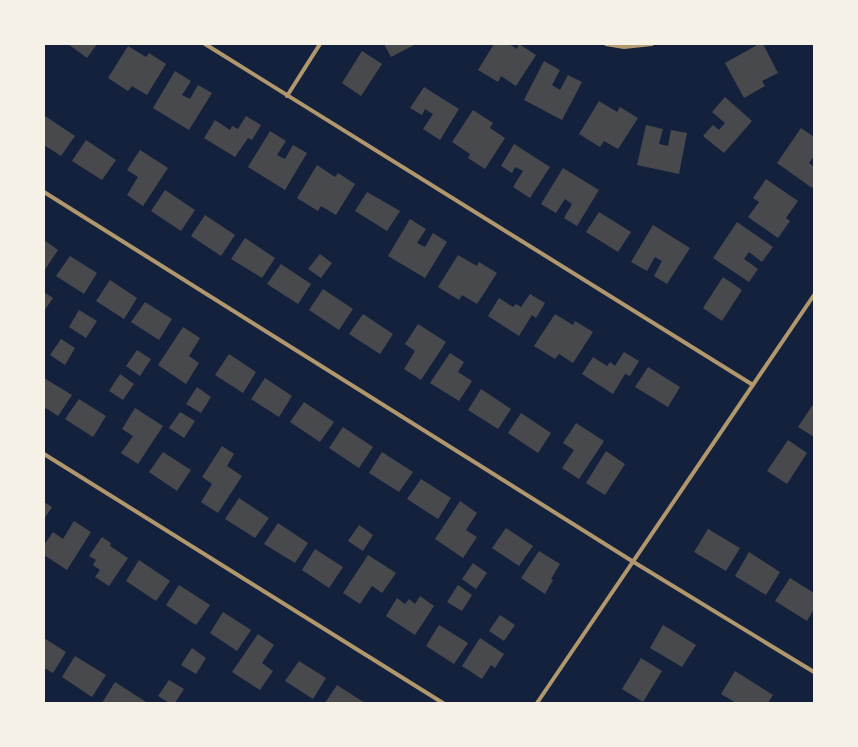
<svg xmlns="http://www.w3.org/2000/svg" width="858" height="747" font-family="'Alegreya Sans',sans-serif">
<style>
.building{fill:#48494c}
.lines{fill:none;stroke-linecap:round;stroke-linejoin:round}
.minor{stroke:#b1986c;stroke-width:4}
</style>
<rect width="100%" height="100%" fill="#14213d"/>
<!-- building -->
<g class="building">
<path d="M68,44H97L87,58Z"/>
<path d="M384,44H416L391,57Z"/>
<path d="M494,44H509L517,49L519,44L536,55L516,86L501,76L498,82L478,70Z"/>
<path d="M759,44H763L778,73L762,81L765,86L744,98L725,63Z"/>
<path d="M128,46L146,57L149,53L166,64L147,95L132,86L128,91L108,78Z"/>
<path d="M362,51L382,64L361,96L342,83Z"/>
<path d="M544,61L560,70L552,85L560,90L568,75L582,82L562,120L524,100Z"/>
<path d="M175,71L191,81L182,95L190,99L198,85L212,93L189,130L153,108Z"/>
<path d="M424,87L459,109L440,140L423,129L433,114L425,109L422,115L410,108Z"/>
<path d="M725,97L752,121L724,153L703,136L713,125L719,130L725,123L712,112Z"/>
<path d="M599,101L617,112L620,107L638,118L618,149L604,141L600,147L579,134Z"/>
<path d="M473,110L493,123L490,128L505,138L485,169L468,158L470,154L452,142Z"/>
<path d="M45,116L75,136L61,156L44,145Z"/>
<path d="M246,116L261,125L252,140L248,138L235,157L204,138L215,120L230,130L232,126L238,129Z"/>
<path d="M646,125L663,129L659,144L668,146L671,130L687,133L679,174L637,165Z"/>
<path d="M801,128L814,137V156L809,163L814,167V185L812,188L777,163Z"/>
<path d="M270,131L286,141L277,155L285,159L293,145L307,153L285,190L248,167Z"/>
<path d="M86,140L116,160L102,180L72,161Z"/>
<path d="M514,144L550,167L530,198L513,187L523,171L515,167L512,173L501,166Z"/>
<path d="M140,150L168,168L143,206L127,195L138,177L127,170Z"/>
<path d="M317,165L335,177L338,173L355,184L336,215L321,206L318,211L297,198Z"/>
<path d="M563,168L599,190L577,226L564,218L572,204L565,199L556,213L541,204Z"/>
<path d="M766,179L798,201L786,218L790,221L778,238L748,217L759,202L753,198Z"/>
<path d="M165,190L195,210L181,231L151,211Z"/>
<path d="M367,192L400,211L387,231L355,211Z"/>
<path d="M599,212L631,232L618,252L586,232Z"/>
<path d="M205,215L235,235L221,256L191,236Z"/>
<path d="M410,219L426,229L417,243L425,247L433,233L447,242L425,278L388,256Z"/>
<path d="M737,222L773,247L762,262L749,252L744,259L758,269L749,282L713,258Z"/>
<path d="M653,225L690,248L667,284L654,276L662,261L655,257L647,271L631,262Z"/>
<path d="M245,238L275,258L262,278L231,259Z"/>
<path d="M44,240L58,250L44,271Z"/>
<path d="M320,254L332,263L321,278L308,269Z"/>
<path d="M458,255L477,266L479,262L497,273L477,304L462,295L459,300L438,287Z"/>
<path d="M70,256L97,273L84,294L56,276Z"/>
<path d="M281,264L311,284L298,304L267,284Z"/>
<path d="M723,277L742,290L722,321L703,308Z"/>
<path d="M110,280L137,298L124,319L96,301Z"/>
<path d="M323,289L353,309L339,330L309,310Z"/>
<path d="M44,292L53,298L44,311Z"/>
<path d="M530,294L545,303L536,318L532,315L519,336L488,316L499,298L513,307L516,304L521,307Z"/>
<path d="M145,302L172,319L159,340L131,322Z"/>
<path d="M79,310L97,321L86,338L69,327Z"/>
<path d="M363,314L393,334L380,354L349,334Z"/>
<path d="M555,314L573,325L575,321L593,332L573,363L559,354L555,359L534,346Z"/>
<path d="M418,324L446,342L421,380L404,369L415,351L405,344Z"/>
<path d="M183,327L200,338L189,356L199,363L186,384L158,365Z"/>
<path d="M61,339L75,348L65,365L50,355Z"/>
<path d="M137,350L151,359L140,376L126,366Z"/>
<path d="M624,352L639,361L630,376L625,374L613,394L582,374L593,357L607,366L610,362L615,366Z"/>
<path d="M450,353L464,362L458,372L472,381L459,401L430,383Z"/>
<path d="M229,354L256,372L243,393L215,375Z"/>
<path d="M648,367L680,387L668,407L635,387Z"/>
<path d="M120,374L134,384L123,400L109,391Z"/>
<path d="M44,378L72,395L58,416L44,407Z"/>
<path d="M265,378L292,396L279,417L251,399Z"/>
<path d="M197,387L211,397L201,413L186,404Z"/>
<path d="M481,389L511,409L498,429L468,410Z"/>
<path d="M79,399L106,416L93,437L65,419Z"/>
<path d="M304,402L334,422L320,442L290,422Z"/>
<path d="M814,403V437L798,427Z"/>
<path d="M135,408L163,426L138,464L121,453L133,436L122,429Z"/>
<path d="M180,412L195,421L184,438L169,428Z"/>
<path d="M521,413L551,433L538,453L508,433Z"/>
<path d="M576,423L604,441L579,479L562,468L574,450L563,443Z"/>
<path d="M343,427L373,447L359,468L329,448Z"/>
<path d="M788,440L807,453L787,484L767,471Z"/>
<path d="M222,446L234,454L227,466L242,476L218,513L201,502L212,484L202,477Z"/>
<path d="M606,451L625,464L605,495L586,483Z"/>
<path d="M163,452L191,470L177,491L149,472Z"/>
<path d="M382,452L413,472L399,492L369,473Z"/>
<path d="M421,479L451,498L438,519L407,499Z"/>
<path d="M239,498L269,518L255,538L225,519Z"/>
<path d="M460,501L477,513L466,530L477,537L463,558L435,539Z"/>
<path d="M44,502L52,507L44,519Z"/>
<path d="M74,521L91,532L67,570L44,555V545L53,532L63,539Z"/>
<path d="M278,523L308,543L295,563L264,544Z"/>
<path d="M359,525L373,535L363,551L348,541Z"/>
<path d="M506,528L533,546L519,566L492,548Z"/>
<path d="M708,529L740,548L726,571L694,552Z"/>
<path d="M102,537L111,543L110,546L128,558L109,586L95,577L100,570L93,565L96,560L89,556Z"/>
<path d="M315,549L343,567L329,588L302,570Z"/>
<path d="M539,551L560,564L551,579L553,580L545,594L521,578Z"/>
<path d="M749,552L780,572L766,595L735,576Z"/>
<path d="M368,555L396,573L382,593L372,586L360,604L343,593Z"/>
<path d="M139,560L170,581L156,601L126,581Z"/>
<path d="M473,563L487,573L476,589L462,579Z"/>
<path d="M790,578L814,593V609L807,621L775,601Z"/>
<path d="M179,585L210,605L196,625L166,605Z"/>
<path d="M458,585L472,595L462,611L447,602Z"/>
<path d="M420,596L434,606L415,635L386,616L397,598L405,604L409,599L415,604Z"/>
<path d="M223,612L251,630L237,651L210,633Z"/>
<path d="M500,615L515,625L504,641L489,631Z"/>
<path d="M439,625L468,643L454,664L426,646Z"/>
<path d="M663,625L696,645L682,667L650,648Z"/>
<path d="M258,634L274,645L262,663L273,671L260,690L232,672Z"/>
<path d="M44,638L66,652L53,673L44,668Z"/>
<path d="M480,638L504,654L495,668L491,665L482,679L462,666Z"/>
<path d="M192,648L206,658L196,674L181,665Z"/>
<path d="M75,656L106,675L92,697L62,677Z"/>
<path d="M641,658L662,671L643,702L622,689Z"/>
<path d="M299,661L326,678L313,699L285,681Z"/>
<path d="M735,671L773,695L768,703H736L721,694Z"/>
<path d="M169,680L184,689L175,703H169L158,696Z"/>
<path d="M115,682L146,702L145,703H102Z"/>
<path d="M337,685L365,703H325Z"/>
</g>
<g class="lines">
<!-- minor -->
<g class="minor">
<path d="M205,44L753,385"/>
<path d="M606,44L624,47L652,44"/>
<path d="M287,96L320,44"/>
<path d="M44,192L632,561L814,672"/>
<path d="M44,454L443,703"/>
<path d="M537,703L814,295"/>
</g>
</g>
<!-- border -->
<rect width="858" height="747" fill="none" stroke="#f6f1e7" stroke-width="90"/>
</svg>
